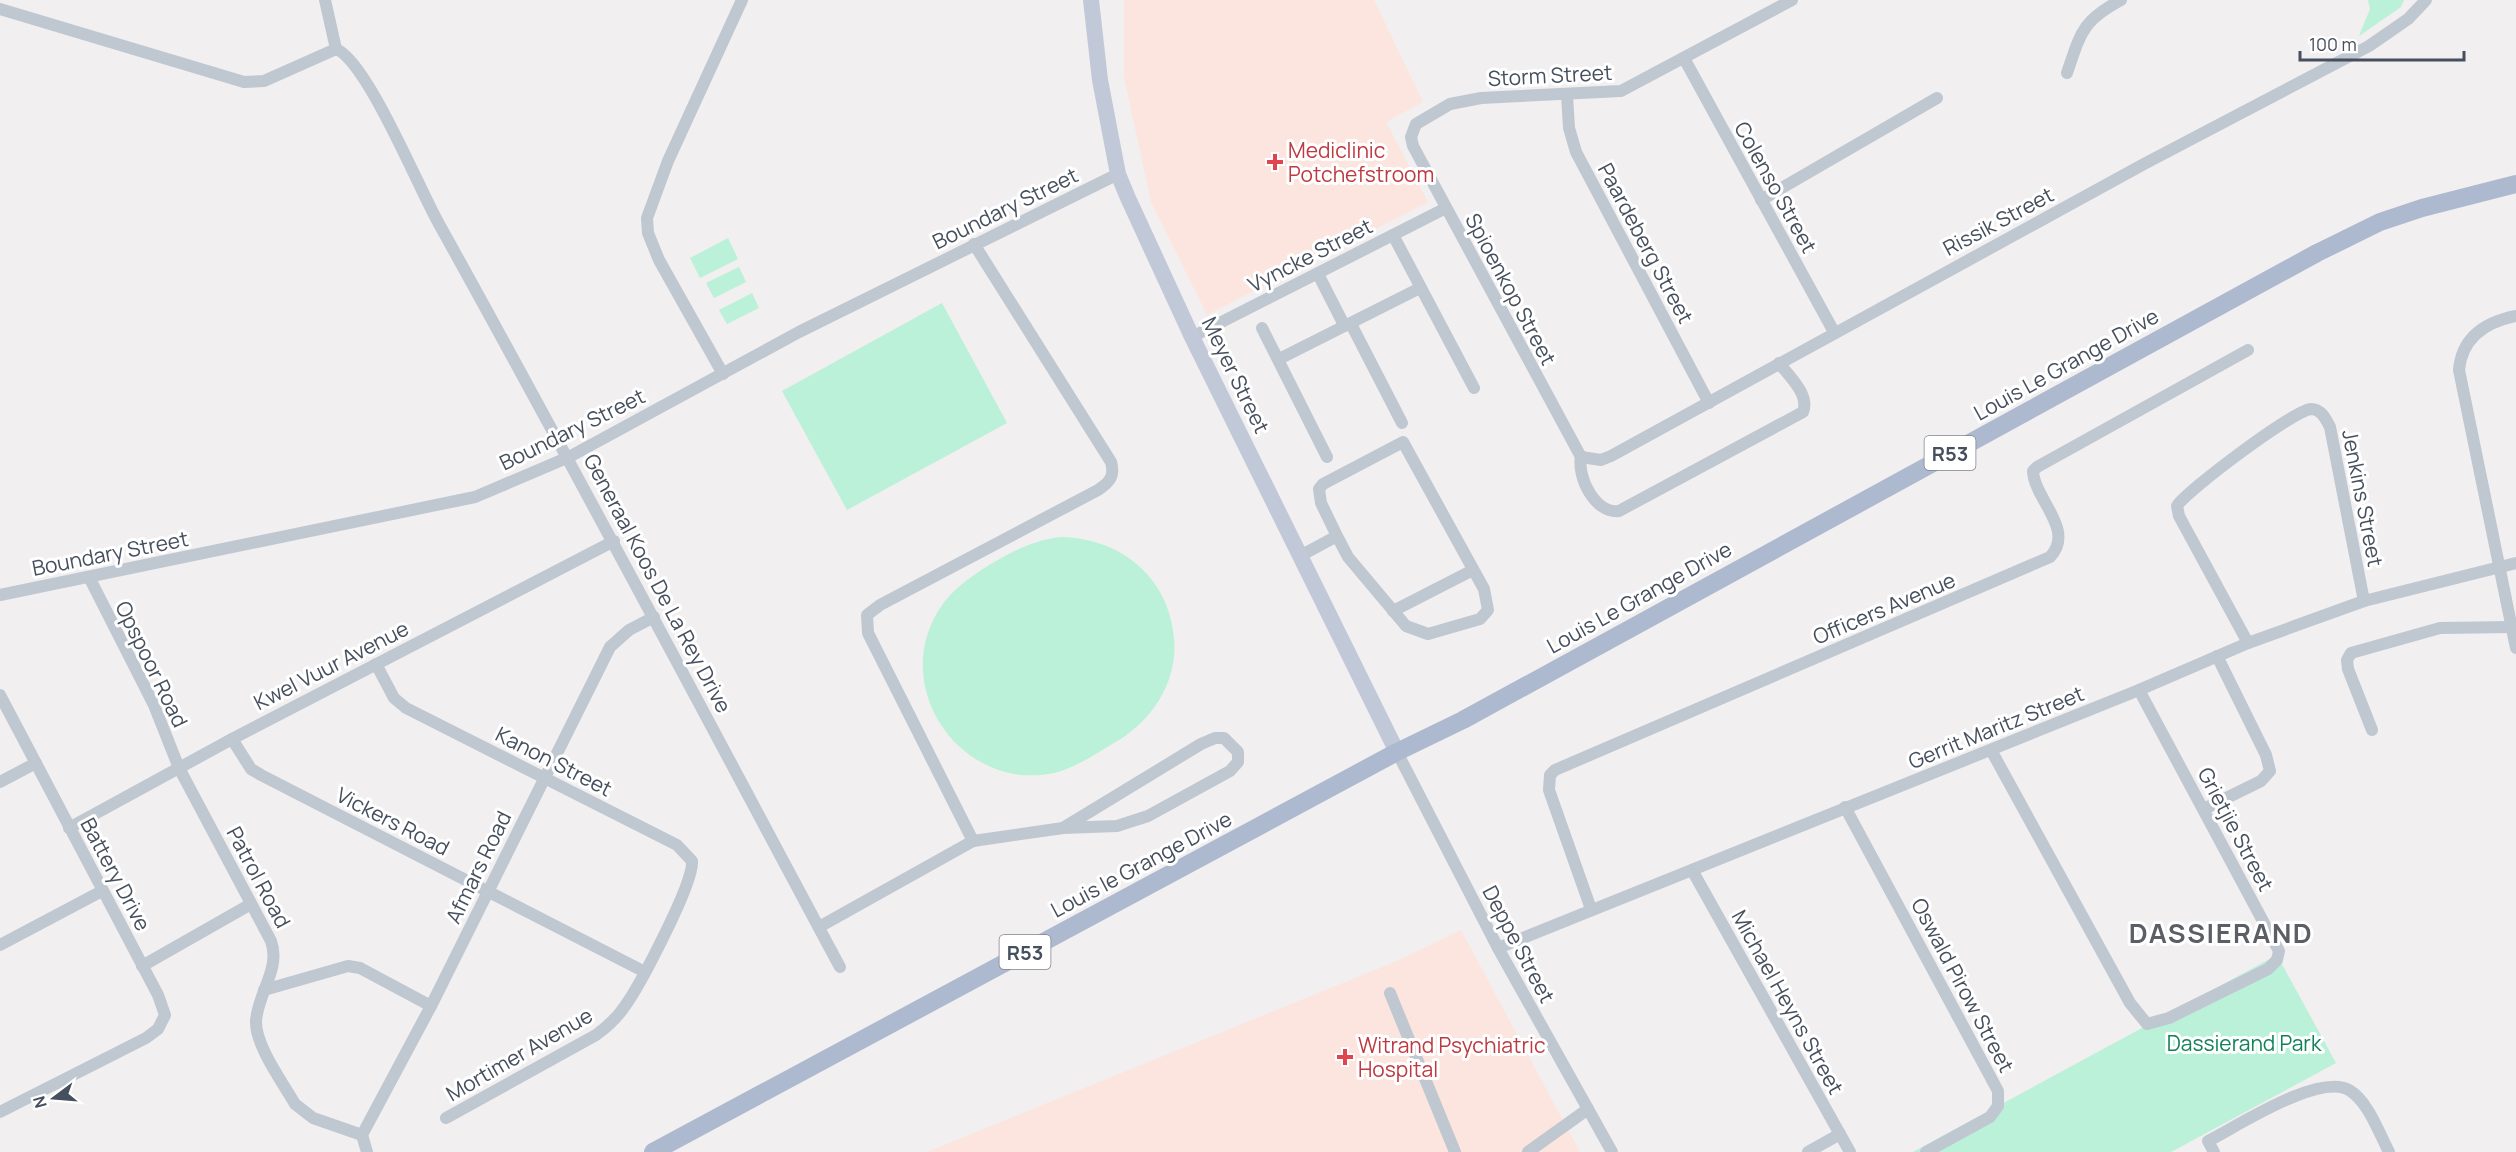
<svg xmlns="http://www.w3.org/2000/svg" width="2516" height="1152" font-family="Manrope,sans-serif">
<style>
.medical{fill:#fce5de}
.green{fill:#bbf1d8}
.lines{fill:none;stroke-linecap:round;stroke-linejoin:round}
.street{stroke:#bfc7d1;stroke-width:12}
.secondary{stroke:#c1c9d8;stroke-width:16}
.primary{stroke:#adb9cf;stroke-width:18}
.health-dot{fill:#e0444e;stroke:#fff;stroke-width:2}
.labels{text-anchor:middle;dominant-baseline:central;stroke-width:6;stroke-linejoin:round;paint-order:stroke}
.shield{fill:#fff;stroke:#7e848e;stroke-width:1.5}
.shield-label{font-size:20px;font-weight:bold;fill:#464f5d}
.street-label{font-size:21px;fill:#464f5d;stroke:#fff}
.health-label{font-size:21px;fill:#be3a42;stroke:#fff;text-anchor:start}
.park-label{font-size:21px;fill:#13825a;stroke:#fff}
.district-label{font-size:27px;font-weight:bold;letter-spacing:1.5px;fill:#5b5e64;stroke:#fff}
</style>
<rect width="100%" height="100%" fill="#f1efef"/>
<!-- medical -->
<g class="medical">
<path d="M1124,0H1374L1423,102L1386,122L1428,202L1207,315L1151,202L1124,77Z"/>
<path d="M1461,930L1580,1152H927L1397,961Z"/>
</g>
<!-- green -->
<g class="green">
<path d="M2368,0H2404L2401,7L2359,36L2370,9Z"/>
<path d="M728,238L738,259L700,278L690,258Z"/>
<path d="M739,267L746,282L714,298L706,283Z"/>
<path d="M752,293L759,308L727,324L719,310Z"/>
<path d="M942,303L1007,423L847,510L782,391Z"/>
<path d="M1061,537C1120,538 1169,577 1174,638C1178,680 1154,718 1119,740C1098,752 1078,767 1054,773C964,792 891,692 937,613C951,589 972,576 994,562C1017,549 1035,540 1061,537Z"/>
<path d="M2277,955L2336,1063L2171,1152H1913Z"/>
</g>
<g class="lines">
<!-- street -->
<g class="street">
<path d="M325,0L336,49C367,61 419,189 439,224C576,470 707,719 840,967"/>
<path d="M0,9L244,82L264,81L336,49"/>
<path d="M1685,60L1834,332"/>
<path d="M2067,73C2081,32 2082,21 2121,0"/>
<path d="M1567,95L1569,128L1576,152L1709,403"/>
<path d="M1761,200L1937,98"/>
<path d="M1393,235L1474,388"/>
<path d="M1318,274L1344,325"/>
<path d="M2516,316C2486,322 2462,337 2459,370L2516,648"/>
<path d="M1351,324L1402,423"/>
<path d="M1262,328L1327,457"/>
<path d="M1192,337L1446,208"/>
<path d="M1279,359L1420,288"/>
<path d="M723,374L659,260L648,233L647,218L668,161L742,0"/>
<path d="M1581,457L1601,460L1611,456L2144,164L2369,46L2408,19L2426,0"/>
<path d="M1581,457L1413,146L1411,137L1416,124L1450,104L1481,98L1621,91L1792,0"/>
<path d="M1581,457C1577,477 1595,514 1619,511L1803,412C1810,395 1789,376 1779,363"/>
<path d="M1300,556L1337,536L1348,557L1406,626L1428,634L1480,619L1488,610L1484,589L1403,442L1323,484L1319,489L1321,503L1337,536"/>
<path d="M89,577L154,705L179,768L271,941C281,969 258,992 256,1021C255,1045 283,1083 295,1104L313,1118L362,1135"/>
<path d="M0,595L475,497L569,457L799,332L1118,174"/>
<path d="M1393,611L1473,570"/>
<path d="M2248,643L2179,516L2177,506C2186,491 2294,410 2311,409C2321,409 2326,419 2330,427L2364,601"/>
<path d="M376,664L394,698L406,708L677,845L692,861C694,883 640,985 625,1006C617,1018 607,1027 596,1035L446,1118"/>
<path d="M0,695L158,995L165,1015L158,1029L146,1038L0,1112"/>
<path d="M2372,730L2348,669L2347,660L2351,653L2440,628L2512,627"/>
<path d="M232,739L251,769L261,775L645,972"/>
<path d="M1991,750L2130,1003L2147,1024L2169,1018L2268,969L2277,960L2279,951L2139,690"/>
<path d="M1397,752L1498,948L1612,1152"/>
<path d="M0,782L36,763"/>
<path d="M1845,807L1998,1091V1106L1990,1117L1926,1152"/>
<path d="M2204,809L2261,781L2270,771L2266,755L2217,656"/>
<path d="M69,828L232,739L614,541"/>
<path d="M973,841L1063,828L1117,826L1148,816L1230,771L1238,762V752L1224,738H1215L1201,744L1063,828"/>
<path d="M1692,870L1850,1152"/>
<path d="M1591,909L1549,790L1550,775L1555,770L2050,557C2076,530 2034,499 2033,471L2037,467L2248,350"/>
<path d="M819,927L973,841L868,633L867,615L880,605L1098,490C1110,482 1115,476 1111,462L974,244"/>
<path d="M0,945L102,891"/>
<path d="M1498,948L2139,690L2248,643L2364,601L2516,563"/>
<path d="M142,966L251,904"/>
<path d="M264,990L348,966L360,968L431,1006"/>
<path d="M1390,993L1455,1152"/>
<path d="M367,1152L362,1135L431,1006L610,647L629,630L654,617"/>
<path d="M1528,1152L1588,1109"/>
<path d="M1808,1152L1840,1134"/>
<path d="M2214,1152L2208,1141C2238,1126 2318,1073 2349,1090C2368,1101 2379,1133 2389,1152"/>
</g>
<!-- secondary -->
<path class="secondary" d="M1091,0L1100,80L1118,174L1128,198L1192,337L1397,752"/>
<!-- primary -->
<path class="primary" d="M653,1152L1397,752L1463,720L2317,253L2380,222L2422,208L2516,184"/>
</g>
<!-- markers -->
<g class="health-dot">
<path d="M1272 153h6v6h6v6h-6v6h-6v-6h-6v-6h6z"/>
<path d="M1342 1048h6v6h6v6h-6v6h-6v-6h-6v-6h6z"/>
</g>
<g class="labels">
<!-- shield labels -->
<g class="shield">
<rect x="1924.5" y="436" width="51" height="34" rx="4.5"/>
<rect x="999.5" y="935" width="51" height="34" rx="4.5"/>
</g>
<g class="shield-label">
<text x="1950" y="453">R53</text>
<text x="1025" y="952">R53</text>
</g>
<!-- street labels -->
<g class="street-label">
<text transform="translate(1550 75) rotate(-3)">Storm Street</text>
<text transform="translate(1776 187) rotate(61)">Colenso Street</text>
<text transform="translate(1005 208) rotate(-26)">Boundary Street</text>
<text transform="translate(1998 221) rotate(-28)">Rissik Street</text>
<text transform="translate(1646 243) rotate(62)">Paardeberg Street</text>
<text transform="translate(1310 255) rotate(-27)">Vyncke Street</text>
<text transform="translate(1511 289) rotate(62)">Spioenkop Street</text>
<text transform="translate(2066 364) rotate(-29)">Louis Le Grange Drive</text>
<text transform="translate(1236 375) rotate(64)">Meyer Street</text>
<text transform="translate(572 429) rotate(-26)">Boundary Street</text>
<text transform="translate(2363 498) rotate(79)">Jenkins Street</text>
<text transform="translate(110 553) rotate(-11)">Boundary Street</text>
<text transform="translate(658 583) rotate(62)">Generaal Koos De La Rey Drive</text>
<text transform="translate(1639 597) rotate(-29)">Louis Le Grange Drive</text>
<text transform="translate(1884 608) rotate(-23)">Officers Avenue</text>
<text transform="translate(152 664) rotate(64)">Opspoor Road</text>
<text transform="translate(331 665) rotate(-27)">Kwel Vuur Avenue</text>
<text transform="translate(1996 727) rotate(-22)">Gerrit Maritz Street</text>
<text transform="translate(554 761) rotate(27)">Kanon Street</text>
<text transform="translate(393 821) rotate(27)">Vickers Road</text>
<text transform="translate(2236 829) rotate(62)">Grietjie Street</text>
<text transform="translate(1141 864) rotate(-28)">Louis le Grange Drive</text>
<text transform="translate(478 867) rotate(-64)">Afmars Road</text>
<text transform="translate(116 874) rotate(62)">Battery Drive</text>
<text transform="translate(259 877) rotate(62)">Patrol Road</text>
<text transform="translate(1519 944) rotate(62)">Deppe Street</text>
<text transform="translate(1963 985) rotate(62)">Oswald Pirow Street</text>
<text transform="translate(1788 1002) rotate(61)">Michael Heyns Street</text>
<text transform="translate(519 1054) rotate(-30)">Mortimer Avenue</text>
</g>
<!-- health labels -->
<g class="health-label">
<text x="1288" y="150">Mediclinic<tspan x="1288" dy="24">Potchefstroom</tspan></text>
<text x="1358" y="1045">Witrand Psychiatric<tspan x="1358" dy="24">Hospital</tspan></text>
</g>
<!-- park labels -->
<g class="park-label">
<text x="2244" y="1043">Dassierand Park</text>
</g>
<!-- district labels -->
<g class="district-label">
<text x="2221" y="932">DASSIERAND</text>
</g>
</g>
<!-- north arrow -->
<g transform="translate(54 1098) rotate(254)" stroke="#ffffff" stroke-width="4.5" paint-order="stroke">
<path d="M0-4.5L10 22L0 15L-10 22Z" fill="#464f5d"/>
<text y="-9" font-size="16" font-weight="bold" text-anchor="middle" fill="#464f5d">N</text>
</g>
<!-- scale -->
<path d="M2300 51v9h164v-9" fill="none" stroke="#464f5d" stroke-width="3"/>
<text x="2309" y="51" font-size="18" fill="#464f5d" stroke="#ffffff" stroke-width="4.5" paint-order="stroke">100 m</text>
</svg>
